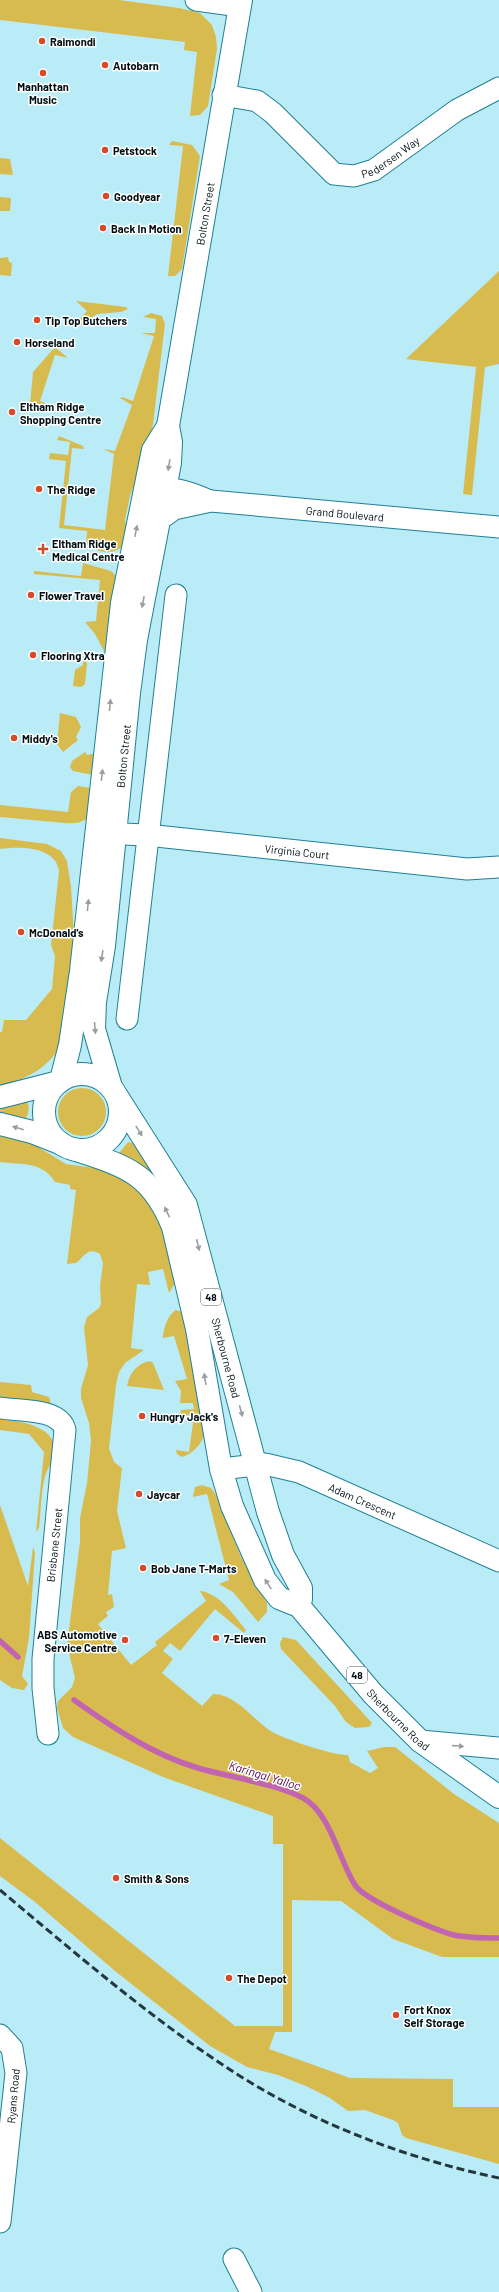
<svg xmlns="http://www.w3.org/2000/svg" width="499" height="2292" font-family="Barlow,sans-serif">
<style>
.green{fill:#d7bb4f}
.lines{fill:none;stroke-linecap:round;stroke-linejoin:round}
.stream{stroke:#c165b0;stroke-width:5.5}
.street-casing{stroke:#1f8194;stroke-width:23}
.secondary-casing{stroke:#1f8194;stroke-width:24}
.primary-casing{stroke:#1f8194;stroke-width:24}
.street{stroke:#fff;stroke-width:21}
.secondary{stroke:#fff;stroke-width:22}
.primary{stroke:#fff;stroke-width:22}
.rail{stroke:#22383d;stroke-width:3;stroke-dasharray:8 4;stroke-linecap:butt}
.oneway{fill:#999fa1}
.poi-dot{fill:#d54b2a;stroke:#fff;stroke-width:1.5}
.labels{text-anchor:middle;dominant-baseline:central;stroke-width:3;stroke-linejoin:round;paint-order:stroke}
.shield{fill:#fff;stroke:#4c575a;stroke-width:1}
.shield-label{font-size:10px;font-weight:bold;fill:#000f13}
.poi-label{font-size:11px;font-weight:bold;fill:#000f13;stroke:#fff;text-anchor:start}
.street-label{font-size:11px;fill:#000f13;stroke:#fff}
.water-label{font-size:12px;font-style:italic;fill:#58004d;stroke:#fff}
</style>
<rect width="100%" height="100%" fill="#baecf8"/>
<!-- green -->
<g class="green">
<path d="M0,0H119L179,8L200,13L212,25L216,37L217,49L208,106L200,115L190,116L197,52L184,50L185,42L0,20Z"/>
<path d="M172,141L192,145L200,156L182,269L175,276H168L183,146L169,145Z"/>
<path d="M0,158L10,159L13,175L0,174Z"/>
<path d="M0,197L11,198L10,211H0Z"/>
<path d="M8,257L9,262L12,263L11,276L0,275V258Z"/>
<path d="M499,271V364L485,367L472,495L463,494L476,367L406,359Z"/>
<path d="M76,301L126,307L128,309L121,312L97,314L78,327L75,324L87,311Z"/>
<path d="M151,313L162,316L165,324L153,424L140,484L133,488L130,496L125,520L127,530L122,547C111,556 97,552 86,544L87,531L59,528L66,461L49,459L50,453L68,455L70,442L57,440L59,436L83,446L84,449L72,448L64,525L105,530L114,454L103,449L115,451L132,405L120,398L122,397L133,401L154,336L141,333H155L156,319L143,317Z"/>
<path d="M55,347L68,358L55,355L40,401L52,406L30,405L33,372Z"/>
<path d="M83,563L111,571L117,577L106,655L95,634L85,622L96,621L100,580L34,574V571L81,576Z"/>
<path d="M84,653L87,664L85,684L81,687L73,686L75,670L83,665Z"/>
<path d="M60,713L76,717L81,727L76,737L78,740L63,752L57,744Z"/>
<path d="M85,752L87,755L96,753L93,775L73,771L70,767L72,761Z"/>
<path d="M78,786L91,788L88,818C81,823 74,824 65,823L0,817V805L68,812L71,792Z"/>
<path d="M0,838L47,844L61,851L67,861L71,887L76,969L60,1047C46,1070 25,1079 0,1086V1032H2L4,1020H26L52,989L55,956L51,945L59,871C56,846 19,846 0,849Z"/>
<circle cx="82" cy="1112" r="24"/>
<path d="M26,1101C30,1104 29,1114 26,1118L0,1115V1110L3,1107Z"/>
<path d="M0,1133L28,1141L66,1164L108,1170L142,1190L162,1222L175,1283L169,1293L163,1269L148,1272L150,1285L137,1284L131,1348L144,1350L125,1363L119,1372L116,1385L109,1448L114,1462L122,1468L117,1511L126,1548L112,1551L108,1595L112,1594L114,1607L106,1612L108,1616L98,1624L131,1665L157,1645L155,1642L206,1601L200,1591C220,1593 234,1616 246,1630L244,1633L215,1609L180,1651L170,1643L163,1651L173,1659L162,1673L202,1706L213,1694C235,1694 252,1718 269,1730C280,1738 335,1756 348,1755L350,1762L370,1773L378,1768L367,1751L384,1747H395L454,1794L499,1823V1957H442L393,1939L341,1901L292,1900V2032H275L269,2049L350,2078L453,2079V2107H499V2164L406,2138L402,2135L398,2123L393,2120L365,2110L348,2111L330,2098L306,2086L278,2075L247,2067L210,2046L115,1971L35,1902L0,1876V1838L235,2026H283V1844H273V1816L163,1777L73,1737L63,1728L57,1708L58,1701L72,1687L75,1678L67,1645L80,1542V1518L87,1483L91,1441L89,1423L81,1398V1389L88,1365L84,1327L87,1317L99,1308L101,1304L100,1286L103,1263L100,1254C88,1246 84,1257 76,1263L67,1264L76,1190L70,1189V1185L55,1182C42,1161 22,1165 0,1162Z"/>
<path d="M128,1142L133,1143L148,1161L157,1178L142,1165L119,1153Z"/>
<path d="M176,1310L184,1313L204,1435C202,1444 191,1455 182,1457L177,1454L176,1450L189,1452L194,1416L180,1414L181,1410L194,1409L193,1403H180L181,1391L175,1381L187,1379L174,1336L163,1338C163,1330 168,1314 176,1310Z"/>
<path d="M150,1361L153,1363L164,1390L127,1386C129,1374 137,1363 150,1361Z"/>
<path d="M0,1382L31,1385L32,1392L49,1397L51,1404L50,1405L0,1399Z"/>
<path d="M0,1419C19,1421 61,1426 54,1456C52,1463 47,1469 45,1476C41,1492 41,1511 39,1528L36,1532L44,1452L29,1434L0,1430Z"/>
<path d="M202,1485L211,1488L216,1495L241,1557L267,1603V1612L258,1622L233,1592L219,1584L229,1580L207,1494L193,1497L195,1487Z"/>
<path d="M0,1505L28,1586L33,1547L35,1553L29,1638L22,1676L28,1684L24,1690L12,1688L0,1680Z"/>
<path d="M283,1637L296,1640L372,1723L369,1727L355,1728L346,1722L335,1706L281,1649L280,1643Z"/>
</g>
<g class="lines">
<!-- stream -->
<g class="stream">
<path d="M0,1641L18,1657"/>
<path d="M74,1700C112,1727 153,1755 198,1768C229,1777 277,1784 303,1798C330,1812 339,1860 355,1885C364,1900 435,1930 454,1935C468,1938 484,1938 499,1938"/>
</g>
<defs>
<g id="street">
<path d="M196,0L240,6"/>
<path id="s1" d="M223,95L257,101L273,113L334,174L354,176L374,170L457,110L499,88"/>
<path d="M148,493C167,483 192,493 210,501"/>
<path id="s2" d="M159,520L174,509L211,501L499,527"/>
<path id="s3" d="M97,833L147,835L467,869L499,867"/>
<path d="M127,1019L176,595"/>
<path d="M0,1408C19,1411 60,1408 65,1430L43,1659V1688L48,1734"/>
<path id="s4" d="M221,1469L265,1464L299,1472L499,1561"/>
<path d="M420,1741L499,1748"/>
<path d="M0,2035L12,2048L16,2073L0,2222"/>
<path d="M234,2259L251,2292"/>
</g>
<g id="secondary">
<path d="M61,1080L70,1045L81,971L122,603L153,450L168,426"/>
<path id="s5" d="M111,1087L94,1029L95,1002L104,946L129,693L136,640L170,463L171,442L168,426L241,0"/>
</g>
<g id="primary">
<circle cx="82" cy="1112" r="38"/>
<path d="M0,1097L59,1082"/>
<path id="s6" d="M118,1098L186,1205L268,1512L283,1555L301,1588V1599L299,1606"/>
<path d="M0,1124L32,1132L60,1143"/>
<path id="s7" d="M73,1149C125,1166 151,1172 173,1227L197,1329L221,1469L232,1506L265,1580L279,1598L299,1606L373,1694L420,1741L499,1797"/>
</g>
</defs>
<!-- street casing -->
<use href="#street" class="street-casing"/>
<!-- secondary casing -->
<use href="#secondary" class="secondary-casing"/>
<!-- primary casing -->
<use href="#primary" class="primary-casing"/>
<!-- street -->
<use href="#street" class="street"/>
<!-- secondary -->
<use href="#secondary" class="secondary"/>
<!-- primary -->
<use href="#primary" class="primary"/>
<!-- rail -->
<path class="rail" d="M0,1890C74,1952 148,2016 229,2069C310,2122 404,2158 499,2178"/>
</g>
<!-- one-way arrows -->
<defs><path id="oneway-solid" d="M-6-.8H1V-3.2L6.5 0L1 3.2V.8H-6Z"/></defs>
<g class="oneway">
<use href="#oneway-solid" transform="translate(169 465) rotate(99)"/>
<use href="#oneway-solid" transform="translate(136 531) rotate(-79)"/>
<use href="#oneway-solid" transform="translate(143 602) rotate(101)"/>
<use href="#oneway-solid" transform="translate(110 705) rotate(-84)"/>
<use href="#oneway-solid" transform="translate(102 775) rotate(-83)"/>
<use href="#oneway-solid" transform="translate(88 905) rotate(-84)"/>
<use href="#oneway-solid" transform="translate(102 956) rotate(99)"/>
<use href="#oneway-solid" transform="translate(95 1028) rotate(85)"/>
<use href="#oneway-solid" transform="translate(18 1128) rotate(-164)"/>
<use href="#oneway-solid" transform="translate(139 1131) rotate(58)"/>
<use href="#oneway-solid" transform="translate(167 1212) rotate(-116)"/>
<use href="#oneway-solid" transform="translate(198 1245) rotate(77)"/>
<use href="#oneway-solid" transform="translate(205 1379) rotate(-99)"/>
<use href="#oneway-solid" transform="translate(241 1411) rotate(75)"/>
<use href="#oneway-solid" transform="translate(268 1584) rotate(-123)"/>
<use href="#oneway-solid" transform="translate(458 1746) rotate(4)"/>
</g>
<!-- markers -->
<g class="poi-dot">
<circle cx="42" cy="41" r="4"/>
<circle cx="105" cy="65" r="4"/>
<circle cx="43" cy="73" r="4"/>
<circle cx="105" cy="150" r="4"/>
<circle cx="106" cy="196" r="4"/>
<circle cx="103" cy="228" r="4"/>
<circle cx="37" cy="320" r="4"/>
<circle cx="17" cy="342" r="4"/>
<circle cx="12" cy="412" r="4"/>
<circle cx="39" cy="489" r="4"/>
<path d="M41 543h4v4h4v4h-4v4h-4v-4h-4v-4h4z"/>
<circle cx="31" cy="595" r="4"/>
<circle cx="33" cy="655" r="4"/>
<circle cx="14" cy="738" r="4"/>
<circle cx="21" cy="932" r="4"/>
<circle cx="142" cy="1416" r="4"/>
<circle cx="139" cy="1494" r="4"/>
<circle cx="143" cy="1568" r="4"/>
<circle cx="216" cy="1638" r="4"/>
<circle cx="125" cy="1640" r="4"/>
<circle cx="116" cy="1878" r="4"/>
<circle cx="229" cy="1978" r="4"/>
<circle cx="396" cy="2015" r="4"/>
</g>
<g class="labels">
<!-- shield labels -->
<g class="shield">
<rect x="201" y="1289" width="20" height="16" rx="3"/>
<rect x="347" y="1667" width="20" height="16" rx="3"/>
</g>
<g class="shield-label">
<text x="211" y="1297">48</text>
<text x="357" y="1675">48</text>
</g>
<!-- poi labels -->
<g class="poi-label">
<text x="50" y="41">Raimondi</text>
<text x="113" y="65">Autobarn</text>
<text x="43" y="86" text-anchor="middle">Manhattan<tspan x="43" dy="13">Music</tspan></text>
<text x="113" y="150">Petstock</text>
<text x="114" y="196">Goodyear</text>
<text x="111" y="228">Back In Motion</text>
<text x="45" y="320">Tip Top Butchers</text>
<text x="25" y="342">Horseland</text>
<text x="20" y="406">Eltham Ridge<tspan x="20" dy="13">Shopping Centre</tspan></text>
<text x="47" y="489">The Ridge</text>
<text x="52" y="543">Eltham Ridge<tspan x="52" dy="13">Medical Centre</tspan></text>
<text x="39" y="595">Flower Travel</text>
<text x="41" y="655">Flooring Xtra</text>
<text x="22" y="738">Middy's</text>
<text x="29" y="932">McDonald's</text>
<text x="150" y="1416">Hungry Jack's</text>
<text x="147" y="1494">Jaycar</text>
<text x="151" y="1568">Bob Jane T-Marts</text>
<text x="117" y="1634" text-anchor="end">ABS Automotive<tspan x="117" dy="13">Service Centre</tspan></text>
<text x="224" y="1638">7-Eleven</text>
<text x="124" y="1878">Smith &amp; Sons</text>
<text x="237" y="1978">The Depot</text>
<text x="404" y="2009">Fort Knox<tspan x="404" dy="13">Self Storage</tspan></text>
</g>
<!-- street labels -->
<g class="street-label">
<text stroke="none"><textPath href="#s1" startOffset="202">Pedersen Way</textPath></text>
<text stroke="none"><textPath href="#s5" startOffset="885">Bolton Street</textPath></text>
<text stroke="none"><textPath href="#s2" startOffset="191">Grand Boulevard</textPath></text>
<text stroke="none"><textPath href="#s5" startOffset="335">Bolton Street</textPath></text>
<text stroke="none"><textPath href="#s3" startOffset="201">Virginia Court</textPath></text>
<text stroke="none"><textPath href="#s6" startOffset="285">Sherbourne Road</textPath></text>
<text stroke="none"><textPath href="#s4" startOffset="149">Adam Crescent</textPath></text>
<text transform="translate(54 1545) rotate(-84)">Brisbane Street</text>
<text stroke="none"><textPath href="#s7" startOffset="695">Sherbourne Road</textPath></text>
<text transform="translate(13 2096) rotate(-85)">Ryans Road</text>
</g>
<!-- water labels -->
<g class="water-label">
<text transform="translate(265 1775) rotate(17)">Karingal Yalloc</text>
</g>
</g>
</svg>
